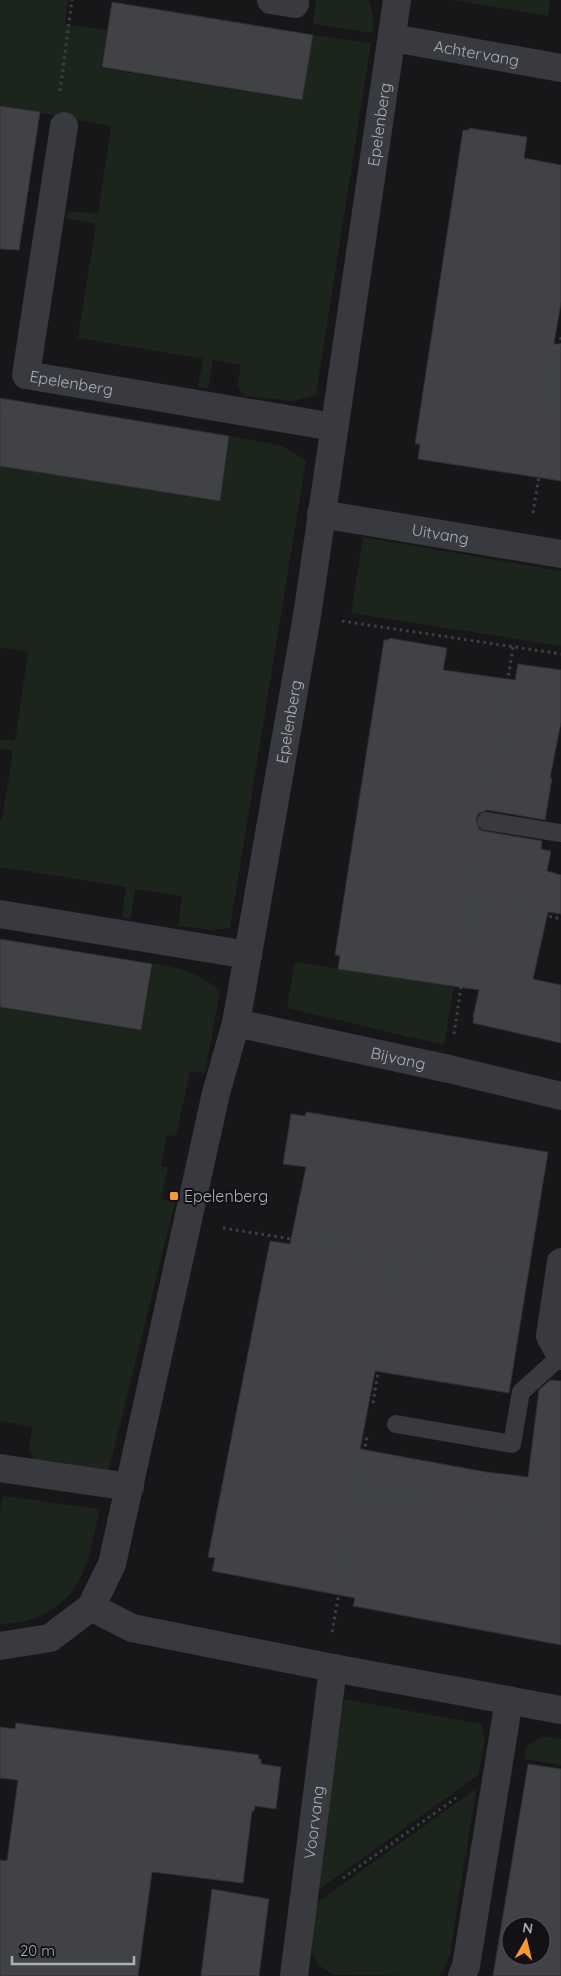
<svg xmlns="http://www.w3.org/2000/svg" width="561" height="1976" font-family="Quicksand,sans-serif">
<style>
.green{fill:#1c251c}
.building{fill:#414246;stroke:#313135;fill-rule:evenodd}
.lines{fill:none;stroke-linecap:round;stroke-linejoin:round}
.path{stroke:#3d4146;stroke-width:3;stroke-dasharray:2.5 4;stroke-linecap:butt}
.service{stroke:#383a3f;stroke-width:18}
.minor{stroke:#383a3f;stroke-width:28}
.poi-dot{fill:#ff9629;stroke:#121214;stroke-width:2}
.labels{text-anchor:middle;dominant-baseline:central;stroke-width:4;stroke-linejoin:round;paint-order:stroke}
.street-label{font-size:16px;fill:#a8b0ba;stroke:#121214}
.poi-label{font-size:16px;fill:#a8b0ba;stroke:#121214;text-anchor:start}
</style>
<rect width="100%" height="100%" fill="#171719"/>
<!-- green -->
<g class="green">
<path d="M0,0H68L65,24L107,30L101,68L302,101L313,35L371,43L316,395L291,401L245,396L240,391L238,384L241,365L213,360L208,388L202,389L198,386L203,359L78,338L96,224L69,219L67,218L66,214L70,211L98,214L111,126L0,105Z"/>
<path d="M316,0H369L373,14V33L313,24Z"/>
<path d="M453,0H550L548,16Z"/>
<path d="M230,436L283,446L306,461L230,928L213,930L178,926L182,896L135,889L131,919L122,917L126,887L0,867V820H2L13,751L0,748V739L15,741L28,652L0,647V455L22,469L220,502Z"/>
<path d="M363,537L561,571V646L351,613Z"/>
<path d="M295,962L454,987L444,1045L287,1008Z"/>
<path d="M153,964C184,969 195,970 220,991L205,1073L190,1072L176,1136L167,1135L161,1166L168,1168L161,1199L175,1202L109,1470L35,1459C25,1451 31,1437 33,1427L0,1421V1008L141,1031Z"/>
<path d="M3,1496L100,1509C95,1528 92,1547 86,1565C73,1603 38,1625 0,1624V1511Z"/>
<path d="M344,1699L481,1724L485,1740L478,1775L317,1891Z"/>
<path d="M542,1736L561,1739V1765L525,1759L526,1747Z"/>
<path d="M476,1789L450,1954L444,1970L438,1976L333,1975L320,1966L315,1960L311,1947L315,1904Z"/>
</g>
<!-- building -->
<g class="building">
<path d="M112,2L313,35L302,100L102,67Z"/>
<path d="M0,106L40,112L19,250L0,249Z"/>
<path d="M469,128L527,137L524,158L561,165V302L554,344H561V481L418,459L420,444H415L463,130H469Z"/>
<path d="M0,398L229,436L220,501L0,466Z"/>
<path d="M389,638L447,648L443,670L515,680L518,664L561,670V722L550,778H552L545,820L487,810L478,814L476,820L479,829L484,831L542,841L541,849L551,851L547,871L561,875V914L548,912L533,979L561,985V1043L473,1023L474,1017H473L479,990L338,969L340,956L335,955L384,640H389Z"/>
<path d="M0,939L152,964L141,1030L0,1007Z"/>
<path d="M306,1112L548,1152L509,1393L375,1371L360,1449L486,1472L528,1477L539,1390L550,1380L561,1381V1645L353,1606L355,1598L212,1571L215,1558L208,1557L270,1241L290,1244L306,1167L283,1164L291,1114L305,1116Z"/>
<path d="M16,1723L259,1755L258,1759H261V1764L281,1767L276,1809L255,1806L254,1811H252L243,1883L152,1872L138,1976H0V1860L7,1861L18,1780L0,1778V1727L15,1729Z"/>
<path d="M528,1764L561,1769V1976H493ZM511,1926H541V1956H511Z"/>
<path d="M212,1889L269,1899L259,1976H201Z"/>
</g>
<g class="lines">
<!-- path -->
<g class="path">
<path d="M60,91L72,0"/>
<path d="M555,376L561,377"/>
<path d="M0,411L6,402"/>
<path d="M533,513L561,337"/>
<path d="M342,621L561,654"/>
<path d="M490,791L513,647"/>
<path d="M473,900L561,919"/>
<path d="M454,1034L481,852"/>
<path d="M223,1228L523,1276"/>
<path d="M373,1403L397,1256"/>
<path d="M357,1488L561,1526"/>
<path d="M332,1632L367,1436"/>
<path d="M343,1878L456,1798"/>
</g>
<!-- service -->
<g class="service">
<path d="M486,821L561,833"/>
<path d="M396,1424L512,1444L521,1392L561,1356"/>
</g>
<!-- minor -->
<g class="minor">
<path d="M271,0L295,4V0"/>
<path id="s1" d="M393,38L561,68"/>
<path id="s2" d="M64,126L26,375L334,427"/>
<path id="s3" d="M321,514L561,554"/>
<path d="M0,914L248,955"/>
<path id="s4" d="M236,1023L449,1069L561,1096"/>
<path d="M561,1262L550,1336L561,1356"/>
<path d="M0,1468L130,1487"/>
<path d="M91,1607L132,1628L333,1668L561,1710"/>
<path id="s5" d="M0,1646L50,1638L91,1607L112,1564L216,1093L236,1023L307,616L397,0"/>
<path id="s6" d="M294,1976L333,1668"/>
<path d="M462,1976L466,1966L509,1700"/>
</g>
</g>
<!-- markers -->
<rect class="poi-dot" x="169" y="1191" width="10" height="10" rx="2.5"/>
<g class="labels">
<!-- street labels -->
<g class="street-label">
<text stroke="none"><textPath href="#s1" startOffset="85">Achtervang</textPath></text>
<text stroke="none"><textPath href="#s5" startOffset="1615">Epelenberg</textPath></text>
<text stroke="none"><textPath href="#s2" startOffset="298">Epelenberg</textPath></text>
<text stroke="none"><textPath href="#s3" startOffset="121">Uitvang</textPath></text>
<text stroke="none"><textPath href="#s5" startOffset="1011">Epelenberg</textPath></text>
<text stroke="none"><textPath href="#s4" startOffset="166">Bijvang</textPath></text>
<text stroke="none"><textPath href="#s6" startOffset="155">Voorvang</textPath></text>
</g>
<!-- poi labels -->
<g class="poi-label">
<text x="184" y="1196">Epelenberg</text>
</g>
</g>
<!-- north arrow -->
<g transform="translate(526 1941) rotate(8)"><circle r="24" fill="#121214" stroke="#4e5156"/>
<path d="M0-4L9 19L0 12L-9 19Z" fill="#ff9629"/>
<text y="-8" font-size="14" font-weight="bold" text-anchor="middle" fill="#a8b0ba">N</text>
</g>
<!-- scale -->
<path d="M12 1956v8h122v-8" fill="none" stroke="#a8b0ba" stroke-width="2.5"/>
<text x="20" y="1956" font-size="15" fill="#a8b0ba" stroke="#121214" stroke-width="4" paint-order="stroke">20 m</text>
</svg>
